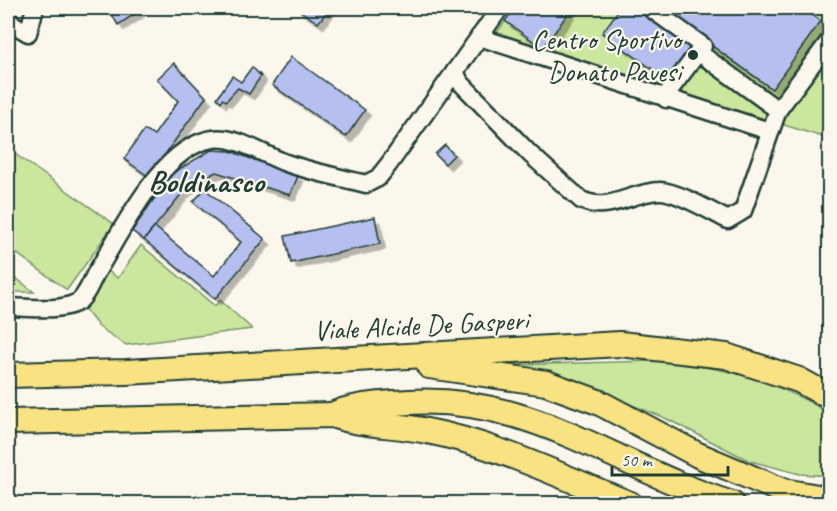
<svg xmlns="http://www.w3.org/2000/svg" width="837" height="511" font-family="Caveat,sans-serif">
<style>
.green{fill:#cbe69d;stroke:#759268;stroke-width:1.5}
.building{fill:#b5bff0;stroke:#1f3d34;stroke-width:1.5;filter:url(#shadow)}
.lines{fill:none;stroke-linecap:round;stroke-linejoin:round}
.minor-casing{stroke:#1f3d34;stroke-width:21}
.highway-casing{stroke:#1f3d34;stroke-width:28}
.minor{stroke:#fbf7ec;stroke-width:16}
.highway{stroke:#f8e281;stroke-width:24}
.poi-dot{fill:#1f3d34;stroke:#fbf7ec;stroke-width:2}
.labels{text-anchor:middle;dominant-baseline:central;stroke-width:4.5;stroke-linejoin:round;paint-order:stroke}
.poi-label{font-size:28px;fill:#1f3d34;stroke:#fbf7ec;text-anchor:end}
.street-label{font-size:28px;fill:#1f3d34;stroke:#fbf7ec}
.quarter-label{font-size:32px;font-weight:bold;fill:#1f3d34;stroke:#fbf7ec}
</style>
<defs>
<filter id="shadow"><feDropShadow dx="5.5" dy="5.5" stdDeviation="0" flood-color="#0004"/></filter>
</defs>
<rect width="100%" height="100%" fill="#fbf7ec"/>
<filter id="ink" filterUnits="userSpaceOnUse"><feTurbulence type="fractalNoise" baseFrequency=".0167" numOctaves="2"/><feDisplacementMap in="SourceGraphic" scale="12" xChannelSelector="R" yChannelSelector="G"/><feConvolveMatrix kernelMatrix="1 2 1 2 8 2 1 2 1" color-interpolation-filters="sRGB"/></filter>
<g filter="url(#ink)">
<!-- green -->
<g class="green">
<path d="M515,8H829V139L495,35Z"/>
<path d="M8,149L114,224L67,290L8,247Z"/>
<path d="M141,245L215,306L220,300L252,329L126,345L99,327L83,307L108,271L118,278Z"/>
<path d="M8,272L34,292H8Z"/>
<path d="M653,361C720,366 771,378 829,413V476L800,474L750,461L665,418L594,390L508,369V365Z"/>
</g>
<!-- building -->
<g class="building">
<path d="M108,8H144L118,25Z"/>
<path d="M296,8H330L318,23Z"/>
<path d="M515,8H572L543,48L505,21Z"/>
<path d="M620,8H640L694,46L669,81L602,33Z"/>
<path d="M678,8H802L821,21L772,89L672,17Z"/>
<path d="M291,57L365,110L346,137L272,85Z"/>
<path d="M174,63L206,97L149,177L124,159L144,130L154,135L178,101L157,79Z"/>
<path d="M252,67L261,76L249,94L238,88L226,101L223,99L221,102L217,98L232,76L241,82Z"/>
<path d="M445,145L454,155L445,164L435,154Z"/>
<path d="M211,150L230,151L298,176L290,195L216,172L195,182L183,192L144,240L132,231L171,174Z"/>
<path d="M205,189L265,239L215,299L144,240L155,227L214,276L241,242L193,202Z"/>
<path d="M375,217L380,244L291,263L285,236Z"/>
</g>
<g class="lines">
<defs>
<g id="minor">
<path d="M650,8L703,46L669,91L666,99"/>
<path d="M8,21L28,33L35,8"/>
<path d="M479,37L769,131"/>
<path d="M698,52L778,110L830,40"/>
<path d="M455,71L460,82L530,154L581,200C608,213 632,192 659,191C675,190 712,212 728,220L743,211L778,110"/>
<path d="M8,307C28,307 57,312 76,303C85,299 91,282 96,273C121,233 161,146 213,139C235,135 266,156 286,163C312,172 339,177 366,184L378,178L389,164L500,8"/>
</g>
<g id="highway">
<path d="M429,366L546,383L598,402L698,455L783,491L830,499"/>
<path d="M8,375L126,372L620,344L726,356L799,380L830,397"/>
<path d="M332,415C352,406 372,405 394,403C526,389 614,467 732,504"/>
<path d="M8,422L332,415C363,426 395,424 427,431C497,444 564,478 630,504"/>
</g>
</defs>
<!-- minor casing -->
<use href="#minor" class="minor-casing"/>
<!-- highway casing -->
<use href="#highway" class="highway-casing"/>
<!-- minor -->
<use href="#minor" class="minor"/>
<!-- highway -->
<use href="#highway" class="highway"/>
</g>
</g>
<!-- markers -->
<circle class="poi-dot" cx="693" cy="55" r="6"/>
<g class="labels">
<!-- poi labels -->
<g class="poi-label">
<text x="681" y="39">Centro Sportivo<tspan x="681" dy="32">Donato Pavesi</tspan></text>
</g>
<!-- street labels -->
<g class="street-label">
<text transform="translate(421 325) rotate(-3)">Viale Alcide De Gasperi</text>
</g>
<!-- quarter labels -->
<g class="quarter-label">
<text x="206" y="181">Boldinasco</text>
</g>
</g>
<!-- margin -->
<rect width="837" height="511" fill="none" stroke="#fbf7ec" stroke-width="30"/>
<rect x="15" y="15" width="807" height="481" fill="none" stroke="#1f3d34" stroke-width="2" filter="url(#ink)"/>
<!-- scale -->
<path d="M612 466v9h116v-9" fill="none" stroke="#1f3d34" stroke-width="3"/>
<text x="621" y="466" font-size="18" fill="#1f3d34" stroke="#fbf7ec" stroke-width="4.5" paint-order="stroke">50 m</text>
</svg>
